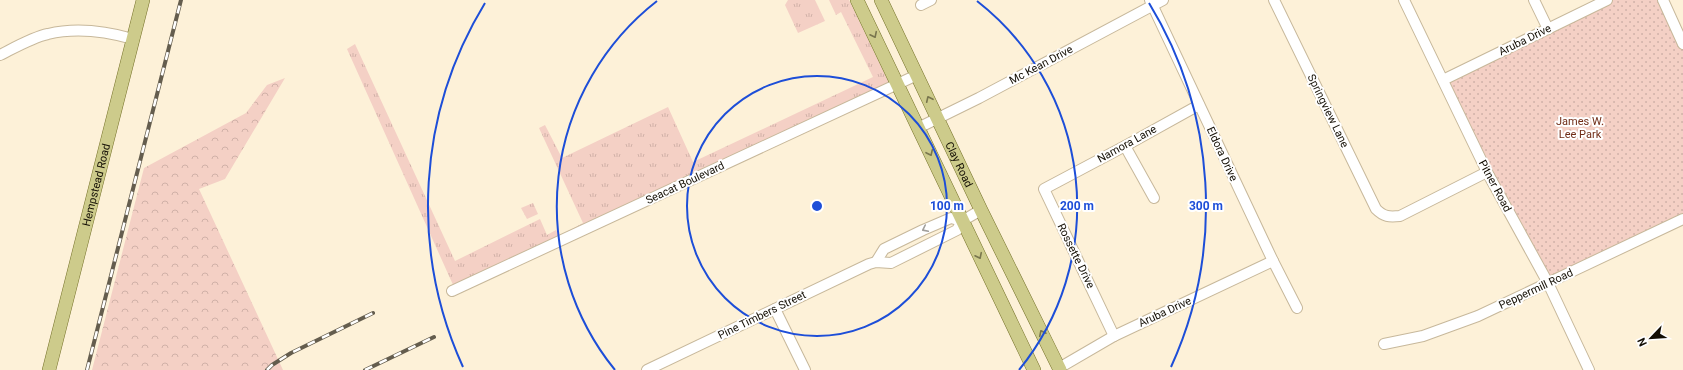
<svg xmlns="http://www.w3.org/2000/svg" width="1683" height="370" font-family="Roboto,sans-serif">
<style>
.grass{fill:url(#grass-tufts)}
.forest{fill:url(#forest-crowns)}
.park{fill:url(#park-dots)}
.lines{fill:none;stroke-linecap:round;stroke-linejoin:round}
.minor-casing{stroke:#c7b89b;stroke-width:12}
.major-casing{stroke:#76722a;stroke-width:14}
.minor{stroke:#fff;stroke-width:10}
.major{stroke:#cdcb8b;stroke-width:13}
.rail-casing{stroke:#645d4e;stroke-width:4}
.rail{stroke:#fff;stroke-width:2.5;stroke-dasharray:8;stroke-linecap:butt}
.oneway{stroke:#79764e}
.oneway2{stroke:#a19f9b}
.ring{fill:none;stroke:#1d4ed8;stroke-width:2}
.labels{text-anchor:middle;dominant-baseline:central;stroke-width:4;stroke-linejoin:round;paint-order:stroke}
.street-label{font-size:11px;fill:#130e04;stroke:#fff}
.park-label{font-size:11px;fill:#702d17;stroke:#fff}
.centre{fill:#1d4ed8;stroke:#fff;stroke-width:2}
.ring-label{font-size:12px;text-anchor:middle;font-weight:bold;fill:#1d4ed8;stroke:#fff;stroke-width:4;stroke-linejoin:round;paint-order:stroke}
</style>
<defs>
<pattern id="grass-tufts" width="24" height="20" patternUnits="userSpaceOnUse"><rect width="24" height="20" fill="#f4d0c5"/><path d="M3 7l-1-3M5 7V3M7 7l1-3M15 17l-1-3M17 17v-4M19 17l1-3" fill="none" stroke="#d0b1a8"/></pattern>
<pattern id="forest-crowns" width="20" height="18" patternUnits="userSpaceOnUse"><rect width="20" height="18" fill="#f4d0c5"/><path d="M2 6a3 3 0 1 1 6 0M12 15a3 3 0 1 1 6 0" fill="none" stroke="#d0b1a8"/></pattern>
<pattern id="park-dots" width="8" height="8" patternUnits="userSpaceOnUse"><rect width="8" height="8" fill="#f4d0c5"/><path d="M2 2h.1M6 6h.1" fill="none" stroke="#d0b1a8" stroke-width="1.8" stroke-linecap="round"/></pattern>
</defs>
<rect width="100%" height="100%" fill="#fdf1d8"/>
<!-- grass -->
<g class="grass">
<path d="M788,0H815L825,21L798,33L785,5Z"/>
<path d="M829,0H849L889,83L454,287L347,49L355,44L455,261L540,219L547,235L556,230L559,236L583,223L539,128L545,125L562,158L668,107L693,162L873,77L841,12L836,15Z"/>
<path d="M533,203L538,214L527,219L521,208Z"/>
</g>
<!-- forest -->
<path class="forest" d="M285,78L225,179L199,189L283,370H92L144,168L246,113L267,85Z"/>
<!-- park -->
<path class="park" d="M1607,0H1663L1683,44V219L1548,283L1443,80Z"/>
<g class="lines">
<defs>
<g id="minor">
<path d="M1150,0L1273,261L1297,308"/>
<path d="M1274,0L1376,209C1384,217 1389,217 1400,216L1487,172"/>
<path d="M1404,0L1487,172L1548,283L1589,370"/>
<path d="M1534,0L1548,29"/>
<path d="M1663,0L1683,44"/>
<path d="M921,5L931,0"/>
<path d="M0,55C14,48 33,37 48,34C77,27 105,31 133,39"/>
<path d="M1443,80L1607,0"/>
<path d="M918,128L979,98L1163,0"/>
<path d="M1125,146L1154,198"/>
<path d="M876,262L884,249L923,230L951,218L962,221"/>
<path d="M452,291L917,75"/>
<path d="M775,309L805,370"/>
<path d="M1114,336L1044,189L1125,146L1199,105"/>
<path d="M1384,344L1423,336L1478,316L1683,219"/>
<path d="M1059,368L1114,336L1273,261"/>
<path d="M647,370L869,264L876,262L891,263L957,230L962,221L981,210"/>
</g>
<g id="major">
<path d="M857,0L1034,370"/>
<path id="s1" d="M881,0L981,210L1060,370"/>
<path id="s2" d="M49,370L143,0"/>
</g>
</defs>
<!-- minor casing -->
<use href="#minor" class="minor-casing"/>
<!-- major casing -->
<use href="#major" class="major-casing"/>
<!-- minor -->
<use href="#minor" class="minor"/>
<!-- major -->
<use href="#major" class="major"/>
<defs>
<g id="rail">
<path d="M87,370L181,0"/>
<path d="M267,370L272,365L291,353L373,313"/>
<path d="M365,370L434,337"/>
</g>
</defs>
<!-- rail casing -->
<use href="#rail" class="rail-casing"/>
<!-- rail -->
<use href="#rail" class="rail"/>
</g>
<!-- one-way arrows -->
<defs><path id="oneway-chevron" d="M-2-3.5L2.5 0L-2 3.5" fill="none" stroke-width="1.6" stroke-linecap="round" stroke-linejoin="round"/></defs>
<g class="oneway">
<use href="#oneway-chevron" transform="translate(874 35) rotate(64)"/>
<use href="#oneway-chevron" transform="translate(929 99) rotate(-115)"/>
<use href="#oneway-chevron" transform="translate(930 153) rotate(65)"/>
<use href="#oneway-chevron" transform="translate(979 256) rotate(64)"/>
<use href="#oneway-chevron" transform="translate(1042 333) rotate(-116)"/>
</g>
<use class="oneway2" href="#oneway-chevron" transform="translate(925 229) rotate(154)"/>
<!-- distance rings -->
<g class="ring">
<circle cx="817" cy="206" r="130"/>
<path d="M615 370A260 260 0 0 1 657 1M977 1A260 260 0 0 1 1019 370"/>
<path d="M463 367A389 389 0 0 1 485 3M1149 3A389 389 0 0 1 1171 367"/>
</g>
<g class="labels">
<!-- street labels -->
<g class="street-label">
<text transform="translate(1525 40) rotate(-26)">Aruba Drive</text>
<text transform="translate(1041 65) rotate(-28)">Mc Kean Drive</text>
<text transform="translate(1328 111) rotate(64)">Springview Lane</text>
<text transform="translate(1127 144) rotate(-29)">Namora Lane</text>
<text transform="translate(1222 154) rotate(65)">Eldora Drive</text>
<text stroke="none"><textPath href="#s1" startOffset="182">Clay Road</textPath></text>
<text transform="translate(685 183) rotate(-25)">Seacat Boulevard</text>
<text stroke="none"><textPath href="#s2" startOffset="191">Hempstead Road</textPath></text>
<text transform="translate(1495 186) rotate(62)">Pitner Road</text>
<text transform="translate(1076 256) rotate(64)">Rossette Drive</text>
<text transform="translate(1536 289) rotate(-25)">Peppermill Road</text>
<text transform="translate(1165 312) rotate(-25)">Aruba Drive</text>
<text transform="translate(762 315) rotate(-26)">Pine Timbers Street</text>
</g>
<!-- park labels -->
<g class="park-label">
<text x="1580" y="121">James W.<tspan x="1580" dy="13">Lee Park</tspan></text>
</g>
</g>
<circle cx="817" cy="206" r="6" class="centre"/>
<g class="ring-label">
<text x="947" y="210">100 m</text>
<text x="1077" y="210">200 m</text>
<text x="1206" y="210">300 m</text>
</g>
<!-- north arrow -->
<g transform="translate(1651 338) rotate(245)" stroke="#ffffff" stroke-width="3" paint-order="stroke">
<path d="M0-3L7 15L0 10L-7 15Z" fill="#130e04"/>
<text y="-6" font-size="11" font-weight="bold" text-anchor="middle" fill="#130e04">N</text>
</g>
</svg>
